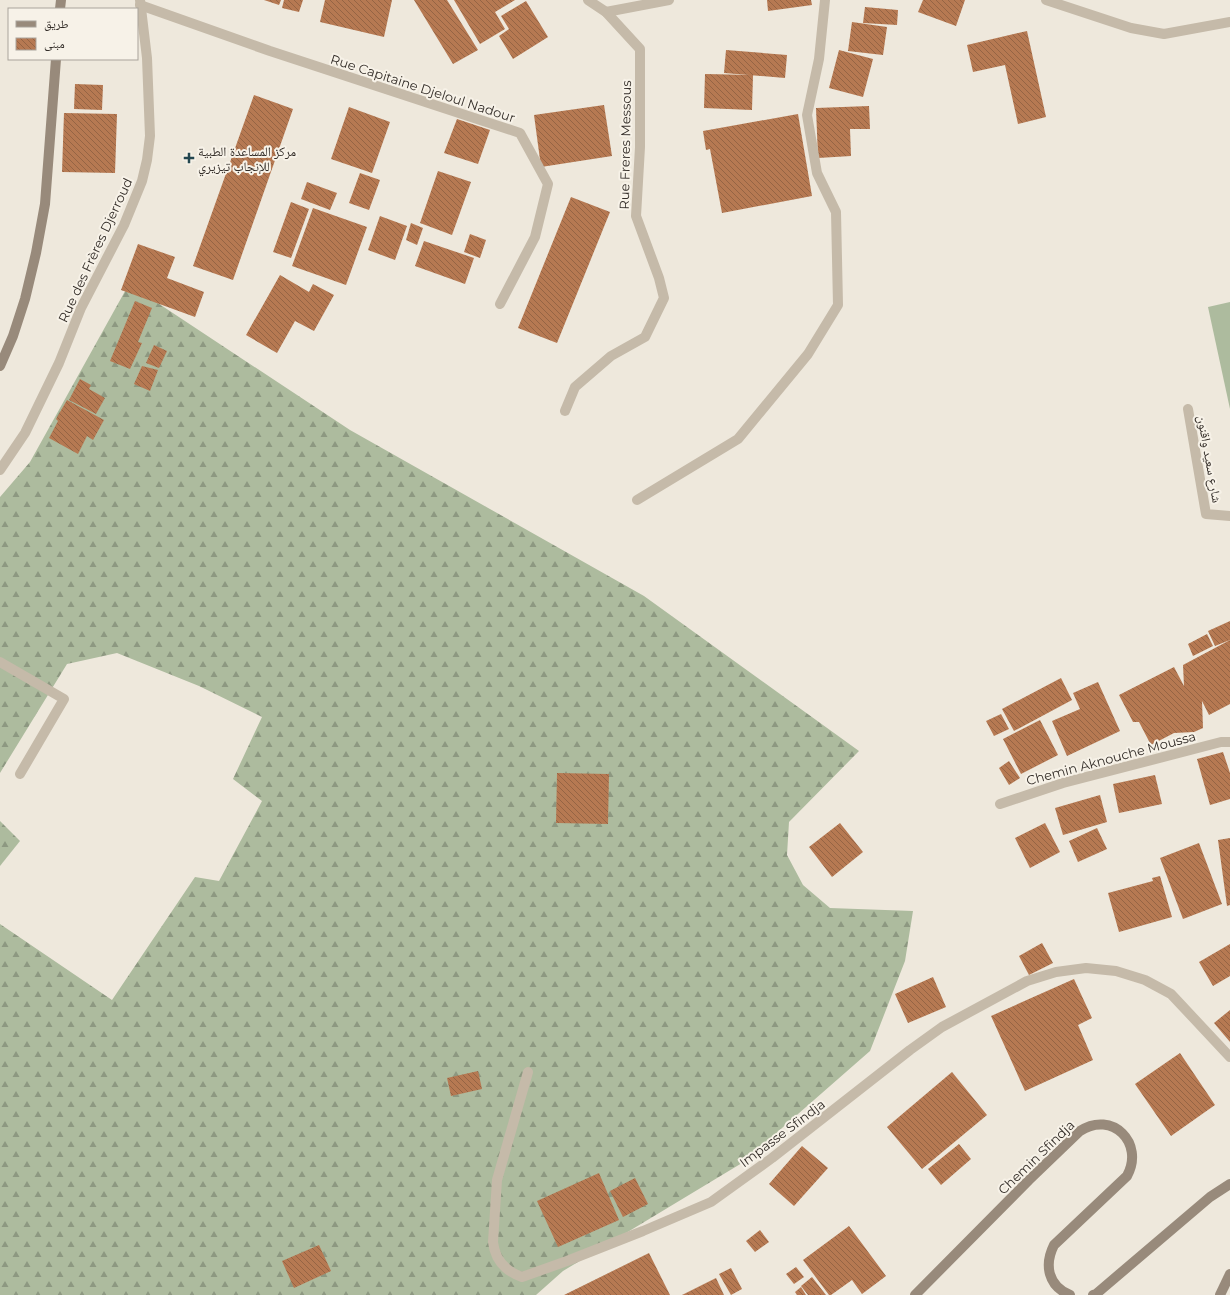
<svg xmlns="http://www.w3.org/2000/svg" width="1230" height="1295" font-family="Montserrat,'Noto Naskh Arabic',sans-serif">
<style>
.green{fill:#adbb9e}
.forest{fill:url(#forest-firs)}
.building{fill:url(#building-back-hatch)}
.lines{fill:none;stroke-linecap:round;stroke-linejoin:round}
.lane{stroke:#c5baa9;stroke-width:10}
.street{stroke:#c5baa9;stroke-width:10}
.secondary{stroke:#988a7b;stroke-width:10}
.poi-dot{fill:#23464f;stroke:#f7f2e8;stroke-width:1.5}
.labels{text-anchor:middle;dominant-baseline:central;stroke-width:4;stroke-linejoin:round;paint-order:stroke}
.street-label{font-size:13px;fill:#332d28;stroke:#f7f2e8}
.poi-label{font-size:13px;fill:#332d28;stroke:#f7f2e8;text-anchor:start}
</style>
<defs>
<pattern id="forest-firs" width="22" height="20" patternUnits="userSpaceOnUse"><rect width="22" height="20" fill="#adbb9e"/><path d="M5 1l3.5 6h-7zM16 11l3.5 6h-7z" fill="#8d9881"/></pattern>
<pattern id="building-back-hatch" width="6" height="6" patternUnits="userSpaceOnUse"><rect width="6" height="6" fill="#b67952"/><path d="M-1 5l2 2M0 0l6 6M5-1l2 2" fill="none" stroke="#956444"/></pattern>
</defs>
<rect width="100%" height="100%" fill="#eee8dc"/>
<!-- green -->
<path class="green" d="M1230,302V409L1208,307Z"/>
<!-- forest -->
<g class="forest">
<path d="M129,284L350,430L644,596L859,751L789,822L787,855L803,885L830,908L913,911L905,961L870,1051L742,1163L563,1271L536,1295H0V924L112,1000L195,877L219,881L262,801L233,779L262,717L199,686L117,653L67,664L0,773V497L30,462Z"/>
<path d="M0,821L20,841L0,866Z"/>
</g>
<!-- building -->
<g class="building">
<path d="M264,0H281L279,5Z"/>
<path d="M284,0H303L299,12L282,8Z"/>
<path d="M325,0H392L384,37L320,22Z"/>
<path d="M414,0H447L478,50L453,64Z"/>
<path d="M454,0H515L495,12L505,29L480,44Z"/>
<path d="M767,0H811L812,5L768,11Z"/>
<path d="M923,0H965L956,26L918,12Z"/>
<path d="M526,1L548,37L513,59L499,36L509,29L501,16Z"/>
<path d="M865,7L898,10L897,25L863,23Z"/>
<path d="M852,22L887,27L883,55L848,51Z"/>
<path d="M1027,31L1046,117L1018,124L1005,65L973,72L967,45Z"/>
<path d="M726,50L787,55L785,78L724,73Z"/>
<path d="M839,50L873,59L863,97L829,88Z"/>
<path d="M705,74L753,75L752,110L704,108Z"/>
<path d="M75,84L103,85L102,110L74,109Z"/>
<path d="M254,95L293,109L233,280L193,266Z"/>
<path d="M604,105L612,156L541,167L534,115Z"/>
<path d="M869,106L870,129H850L851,156L818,158L816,108Z"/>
<path d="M349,107L390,122L372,173L331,159Z"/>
<path d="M64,113L117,114L115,173L62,172Z"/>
<path d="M798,114L812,196L722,213L710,149L706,150L703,131Z"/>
<path d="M457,119L490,130L478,164L444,153Z"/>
<path d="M438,171L471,182L452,235L420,223Z"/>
<path d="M360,173L380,180L369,210L349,203Z"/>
<path d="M307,182L337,193L330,210L301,199Z"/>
<path d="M571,197L610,212L557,343L518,328Z"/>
<path d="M291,202L309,209L291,258L273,252Z"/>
<path d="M313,208L367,227L346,285L292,266Z"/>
<path d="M380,216L407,226L395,260L368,250Z"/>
<path d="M411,223L423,228L417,245L406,240Z"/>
<path d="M470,234L486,240L480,258L464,252Z"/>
<path d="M424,241L474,258L465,284L415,266Z"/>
<path d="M138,244L175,257L167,278L204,292L195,317L121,290Z"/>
<path d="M280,275L309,292L313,284L334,295L314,331L295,321L277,353L246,335Z"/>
<path d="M135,301L152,308L138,342L142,343L130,369L110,361Z"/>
<path d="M154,345L167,351L159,368L146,363Z"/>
<path d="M142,366L158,370L150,391L134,384Z"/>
<path d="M80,379L91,385L89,389L105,398L96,414L69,400Z"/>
<path d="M67,400L104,420L93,440L87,436L78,454L49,438L58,421L56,419Z"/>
<path d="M1230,621V640L1215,646L1208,631Z"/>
<path d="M1207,634L1213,646L1193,656L1188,644Z"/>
<path d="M1230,640V704L1209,715L1202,701L1203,728L1194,732L1174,733L1151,745L1139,722H1133L1119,695L1174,667L1184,686L1183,665Z"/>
<path d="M1061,678L1072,700L1014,731L1002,709Z"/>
<path d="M1098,682L1120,731L1067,756L1052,721L1080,709L1073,693Z"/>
<path d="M1001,714L1009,729L994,736L986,721Z"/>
<path d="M1040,720L1058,755L1021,774L1003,739Z"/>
<path d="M1223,752L1230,773V799L1210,805L1197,759Z"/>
<path d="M1009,761L1020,778L1009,785L999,768Z"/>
<path d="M557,773L609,774L608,824L556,823Z"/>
<path d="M1155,775L1162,804L1119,813L1113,784Z"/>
<path d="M1100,795L1107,822L1063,835L1055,808Z"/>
<path d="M840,823L863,852L832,877L809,847Z"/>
<path d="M1045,823L1060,852L1030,868L1015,838Z"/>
<path d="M1097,828L1107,849L1078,862L1069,841Z"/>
<path d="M1230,838V905L1227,906L1218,840Z"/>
<path d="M1199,843L1222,904L1183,919L1160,858Z"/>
<path d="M1160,876L1172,917L1119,932L1108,893L1153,881L1152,878Z"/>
<path d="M1042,943L1053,963L1029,975L1019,956Z"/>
<path d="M1230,944V976L1213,986L1199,962Z"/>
<path d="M933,977L946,1007L908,1023L895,994Z"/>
<path d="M1074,979L1092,1018L1078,1025L1093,1060L1025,1091L991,1016Z"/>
<path d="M1230,1010V1042L1214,1023Z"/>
<path d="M1180,1053L1215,1105L1171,1136L1135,1084Z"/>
<path d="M478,1071L482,1089L451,1096L447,1078Z"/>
<path d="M952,1072L987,1115L922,1169L887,1127Z"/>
<path d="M959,1144L971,1159L941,1185L928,1169Z"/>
<path d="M802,1146L828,1168L794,1206L769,1184Z"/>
<path d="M599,1173L619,1220L558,1247L537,1201Z"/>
<path d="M635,1178L648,1204L623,1217L610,1191Z"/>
<path d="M849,1226L886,1276L862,1294L852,1280L831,1295H829L803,1260Z"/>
<path d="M760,1230L769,1242L755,1252L746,1241Z"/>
<path d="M319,1245L331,1271L294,1288L282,1261Z"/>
<path d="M649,1253L670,1295H564Z"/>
<path d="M796,1267L804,1277L794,1284L786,1274Z"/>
<path d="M731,1268L742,1289L731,1295L719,1274Z"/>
<path d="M812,1277L826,1295H808L801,1286Z"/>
<path d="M716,1278L724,1295H682Z"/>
<path d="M801,1287L806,1295H797L795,1292Z"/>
</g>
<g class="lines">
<!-- lane -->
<path class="lane" d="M0,662L64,699L20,774"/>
<!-- street -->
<g class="street">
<path d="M1046,0L1131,28L1164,34L1230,22"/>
<path d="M140,5L270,51L520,133L548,184L535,237L500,304"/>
<path d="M606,12L669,0"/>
<path d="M1188,409L1206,514L1230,516"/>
<path d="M565,411L575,387L611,356L645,337L664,298L659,278L636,216L640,147V49L606,12L588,0"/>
<path d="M0,470L25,433L59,363L81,308L124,225L142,181L147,160L150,136L147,58L140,0"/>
<path d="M637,500L738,439L808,354L838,305L836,212L817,173L807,115L819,59L825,0"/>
<path d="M1000,804L1063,783L1221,742H1230"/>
<path d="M528,1072L497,1180L493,1242C495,1260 505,1271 522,1277L567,1261L643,1231L711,1202L772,1158L910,1050L942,1027L1027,981L1056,972L1086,968L1116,971L1145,980L1171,994L1230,1057"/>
</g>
<!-- secondary -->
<g class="secondary">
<path d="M60,9L61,0"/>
<path d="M0,366L13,336L25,299L36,253L45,204L56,59"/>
<path d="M915,1295L1029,1180L1080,1131C1112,1110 1145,1143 1127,1176L1054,1245C1044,1265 1048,1286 1070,1295"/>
<path d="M1093,1295L1096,1294L1210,1197L1230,1184"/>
<path d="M1220,1295L1230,1274"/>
</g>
</g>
<!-- markers -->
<path class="poi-dot" d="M187 152h4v4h4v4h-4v4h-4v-4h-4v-4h4z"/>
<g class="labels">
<!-- street labels -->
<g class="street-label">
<text transform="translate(423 88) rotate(18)">Rue Capitaine Djeloul Nadour</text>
<text transform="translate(625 145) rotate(-89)">Rue Freres Messous</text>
<text transform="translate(95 250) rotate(-65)">Rue des Frères Djerroud</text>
<text transform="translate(1210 459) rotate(80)">شارع سعيد واقنون</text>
<text transform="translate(1111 758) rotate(-15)">Chemin Aknouche Moussa</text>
<text transform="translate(782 1133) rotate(-37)">Impasse Sfindja</text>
<text transform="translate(1036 1157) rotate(-44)">Chemin Sfindja</text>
</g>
<!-- poi labels -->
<g class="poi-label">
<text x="198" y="151">مركز المساعدة الطبية<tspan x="198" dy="15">للإنجاب تيزيري</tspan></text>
</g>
</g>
<!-- legend -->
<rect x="8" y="8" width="130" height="52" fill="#f7f2e8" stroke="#a9a39b"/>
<rect x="16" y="21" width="20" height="6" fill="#988a7b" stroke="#a9a39b"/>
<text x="44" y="28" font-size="12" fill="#332d28">طريق</text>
<rect x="16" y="38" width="20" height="12" fill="url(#building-back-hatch)" stroke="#a9a39b"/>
<text x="44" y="48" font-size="12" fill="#332d28">مبنى</text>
</svg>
